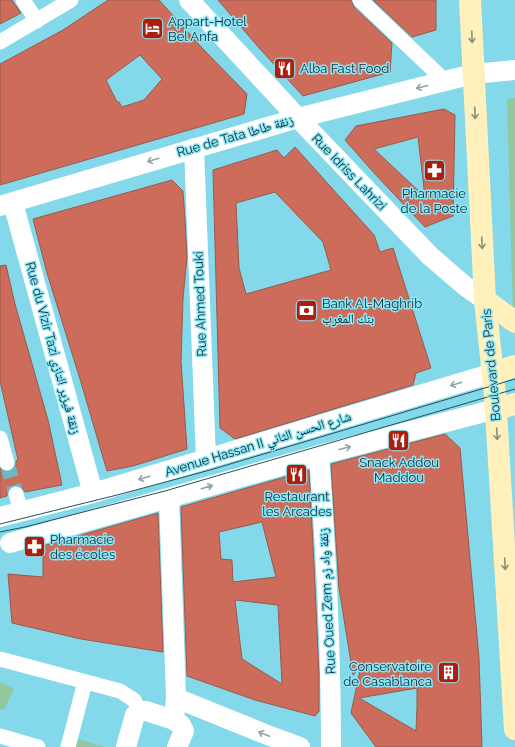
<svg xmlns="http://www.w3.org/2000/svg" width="515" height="747" font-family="Raleway,'Noto Naskh Arabic',sans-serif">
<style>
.green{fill:#93c79e}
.building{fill:#ce6c5b;stroke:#98594e;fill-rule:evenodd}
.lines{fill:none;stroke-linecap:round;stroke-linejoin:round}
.pedestrian-tunnel{stroke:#6bb8c6;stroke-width:15;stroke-dasharray:15 8;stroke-linecap:butt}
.pedestrian{stroke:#fff;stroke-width:15}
.minor{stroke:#fff;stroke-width:20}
.secondary{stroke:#fff0bc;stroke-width:22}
.tram{stroke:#225159;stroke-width:1}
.oneway{stroke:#86917a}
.oneway2{stroke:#92a3a5}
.labels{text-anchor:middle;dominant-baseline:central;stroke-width:3;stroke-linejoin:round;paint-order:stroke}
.poi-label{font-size:13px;fill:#0c3238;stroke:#90e6f6;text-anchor:start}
.street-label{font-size:13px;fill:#0c3238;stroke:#90e6f6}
</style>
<rect width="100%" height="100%" fill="#83d9e9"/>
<!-- green -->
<g class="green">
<path d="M515,98V315L513,314L507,99Z"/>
<path d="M0,682L14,689L4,710L0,709Z"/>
<path d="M75,738L105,747H72Z"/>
</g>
<!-- building -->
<g class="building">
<path d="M0,0H12L21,13L0,24Z"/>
<path d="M108,0H159L203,49L247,94L244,114L0,185V64L63,30ZM140,55L162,79L144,100L122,107L119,102H117L106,80Z"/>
<path d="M218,0H351L354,7L392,43L390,72L303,96L260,49Z"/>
<path d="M373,0H436V30L412,37Z"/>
<path d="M444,109L455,115L453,216L425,227L375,174L345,140L356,126ZM418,137L425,197L374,149Z"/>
<path d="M295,147L374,235L380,252L393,248L431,368L416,373L413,385L235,439L220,428L213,170L277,150L284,158ZM275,192L323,242L331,270L246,294L239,268L236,203Z"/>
<path d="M172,180L183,191L185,220L187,257L183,298L181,361L187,449L133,466L107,471L80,379L47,273L33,219Z"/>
<path d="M6,265L15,304L48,420L62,485L25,492L22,487L19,485H14L9,488L7,491V496L0,498V468L4,472H10L14,469L16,465V461L18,460L0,381V266Z"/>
<path d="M445,434L460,448L479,658L482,747H376L351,713L361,666L353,675L339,588L331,464ZM417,688V707L416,731L359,698Z"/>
<path d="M309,470L314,565L319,674V711L315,716L255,700L187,676L181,507ZM262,522L276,577L233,582L232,560L221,559L219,532ZM235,600L278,605L282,684L242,659Z"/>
<path d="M158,513L163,652L81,639L12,623L8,574L43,577V546Z"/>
</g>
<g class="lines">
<!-- pedestrian-tunnel -->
<path class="pedestrian-tunnel" d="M7,463L16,494"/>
<!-- pedestrian -->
<g class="pedestrian">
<path d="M23,0L37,21"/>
<path d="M360,0L445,81"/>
<path d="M0,42L71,0"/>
<path d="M0,438L7,463"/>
<path d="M16,494L21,512"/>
<path d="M0,659L120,691L134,700L140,711"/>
<path d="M0,736L38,747"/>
<path d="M68,747L85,682"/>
</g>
<!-- minor -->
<g class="minor">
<path d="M189,0L298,118L430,256L465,286L485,300"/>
<path d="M194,148L206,459"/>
<path d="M13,203L93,493"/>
<path d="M0,206L298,118L473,74L515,70"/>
<path d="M319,455C326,552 331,649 331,747"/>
<path d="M169,498L176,698L174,720"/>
<path d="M0,517L93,493L493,373"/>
<path d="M10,543L319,455L496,409"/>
<path d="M176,698L265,734L300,747"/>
<path d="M126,747L135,715L140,711H146L174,720L181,725L184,731L177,747"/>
</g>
<!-- secondary -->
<g class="secondary">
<path d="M470,0L485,300L495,395L515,729"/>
<path d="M485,300L515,322"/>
<path d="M493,373L515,366"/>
<path d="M496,409L515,404"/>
</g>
<!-- tram -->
<g class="tram">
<path d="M0,524L121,494L210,470L515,379"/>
<path d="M0,532L25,527L165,491L515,389"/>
</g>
</g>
<!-- one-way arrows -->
<defs><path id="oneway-shaft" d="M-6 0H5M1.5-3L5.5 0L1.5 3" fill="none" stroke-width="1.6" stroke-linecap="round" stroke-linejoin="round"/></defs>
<g class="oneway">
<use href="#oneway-shaft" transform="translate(472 37) rotate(88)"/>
<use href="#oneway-shaft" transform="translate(475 113) rotate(87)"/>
<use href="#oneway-shaft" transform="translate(482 243) rotate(87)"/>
<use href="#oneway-shaft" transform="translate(497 434) rotate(87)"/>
<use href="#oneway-shaft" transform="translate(505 564) rotate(87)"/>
</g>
<g class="oneway2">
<use href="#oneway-shaft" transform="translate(422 87) rotate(166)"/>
<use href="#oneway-shaft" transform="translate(153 160) rotate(163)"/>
<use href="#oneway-shaft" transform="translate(456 384) rotate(163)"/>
<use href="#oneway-shaft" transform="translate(345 448) rotate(-14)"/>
<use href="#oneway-shaft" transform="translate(144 478) rotate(163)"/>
<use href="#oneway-shaft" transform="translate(207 487) rotate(-16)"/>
<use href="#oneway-shaft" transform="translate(264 734) rotate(-159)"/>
</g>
<!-- icons -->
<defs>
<symbol id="hotel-square" viewBox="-11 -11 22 22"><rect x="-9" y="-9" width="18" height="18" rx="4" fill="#ad1e0d" stroke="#90e6f6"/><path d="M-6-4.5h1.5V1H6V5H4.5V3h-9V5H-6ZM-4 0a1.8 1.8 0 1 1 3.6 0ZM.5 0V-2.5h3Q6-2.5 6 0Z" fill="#fff"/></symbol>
<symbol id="restaurant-square" viewBox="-11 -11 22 22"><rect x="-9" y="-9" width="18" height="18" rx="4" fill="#ad1e0d" stroke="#90e6f6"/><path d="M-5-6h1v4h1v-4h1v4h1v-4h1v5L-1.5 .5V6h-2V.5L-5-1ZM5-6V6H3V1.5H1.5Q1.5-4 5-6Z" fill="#fff"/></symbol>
<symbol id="pharmacy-square" viewBox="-11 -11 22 22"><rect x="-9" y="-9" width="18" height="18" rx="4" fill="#ad1e0d" stroke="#90e6f6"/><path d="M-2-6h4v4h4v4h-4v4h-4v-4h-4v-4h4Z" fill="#fff"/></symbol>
<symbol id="bank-square" viewBox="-11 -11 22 22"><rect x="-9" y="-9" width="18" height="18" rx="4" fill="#ad1e0d" stroke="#90e6f6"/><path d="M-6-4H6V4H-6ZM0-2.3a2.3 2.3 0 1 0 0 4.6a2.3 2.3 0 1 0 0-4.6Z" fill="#fff"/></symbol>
<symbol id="building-square" viewBox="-11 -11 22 22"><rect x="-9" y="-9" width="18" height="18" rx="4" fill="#ad1e0d" stroke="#90e6f6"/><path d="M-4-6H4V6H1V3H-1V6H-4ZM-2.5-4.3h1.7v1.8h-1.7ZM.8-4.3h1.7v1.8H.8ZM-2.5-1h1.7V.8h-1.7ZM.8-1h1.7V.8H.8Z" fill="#fff"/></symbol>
</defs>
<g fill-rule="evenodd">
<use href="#hotel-square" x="140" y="16" width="25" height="25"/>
<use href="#restaurant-square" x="272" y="56" width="25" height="25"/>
<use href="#pharmacy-square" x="422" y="158" width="25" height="25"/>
<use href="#bank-square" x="294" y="298" width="25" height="25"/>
<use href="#restaurant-square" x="386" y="428" width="25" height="25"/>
<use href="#restaurant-square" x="284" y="462" width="25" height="25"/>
<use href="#pharmacy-square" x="22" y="534" width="25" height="25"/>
<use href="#building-square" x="436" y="660" width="25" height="25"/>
</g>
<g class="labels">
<!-- poi labels -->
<g class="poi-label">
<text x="168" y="21">Appart-Hotel<tspan x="168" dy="15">Bel Anfa</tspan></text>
<text x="300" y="68">Alba Fast Food</text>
<text x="434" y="193" text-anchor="middle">Pharmacie<tspan x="434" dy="15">de la Poste</tspan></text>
<text x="322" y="303">Bank Al-Maghrib<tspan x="322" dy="15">بنك المغرب</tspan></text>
<text x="399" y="462" text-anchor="middle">Snack Addou<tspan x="399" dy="15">Maddou</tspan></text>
<text x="297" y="496" text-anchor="middle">Restaurant<tspan x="297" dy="15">les Arcades</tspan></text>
<text x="50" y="539">Pharmacie<tspan x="50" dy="15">des écoles</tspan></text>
<text x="432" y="666" text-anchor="end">Conservatoire<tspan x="432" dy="15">de Casablanca</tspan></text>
</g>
<!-- street labels -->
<g class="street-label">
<text transform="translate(235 136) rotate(-16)">Rue de Tata زنقة طاطا</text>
<text transform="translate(349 172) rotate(46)">Rue Idriss Lahrizi</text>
<text transform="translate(200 304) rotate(-92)">Rue Ahmed Touki</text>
<text transform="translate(53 348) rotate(75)">Rue du Vizir Tazi زنقة فيزير التازي</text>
<text transform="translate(491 365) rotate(-95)">Boulevard de Paris</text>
<text transform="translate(258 444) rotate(-17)">Avenue Hassan II شارع الحسن الثاني</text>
<text transform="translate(327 601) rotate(-93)">Rue Oued Zem زنقة واد زم</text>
</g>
</g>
</svg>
